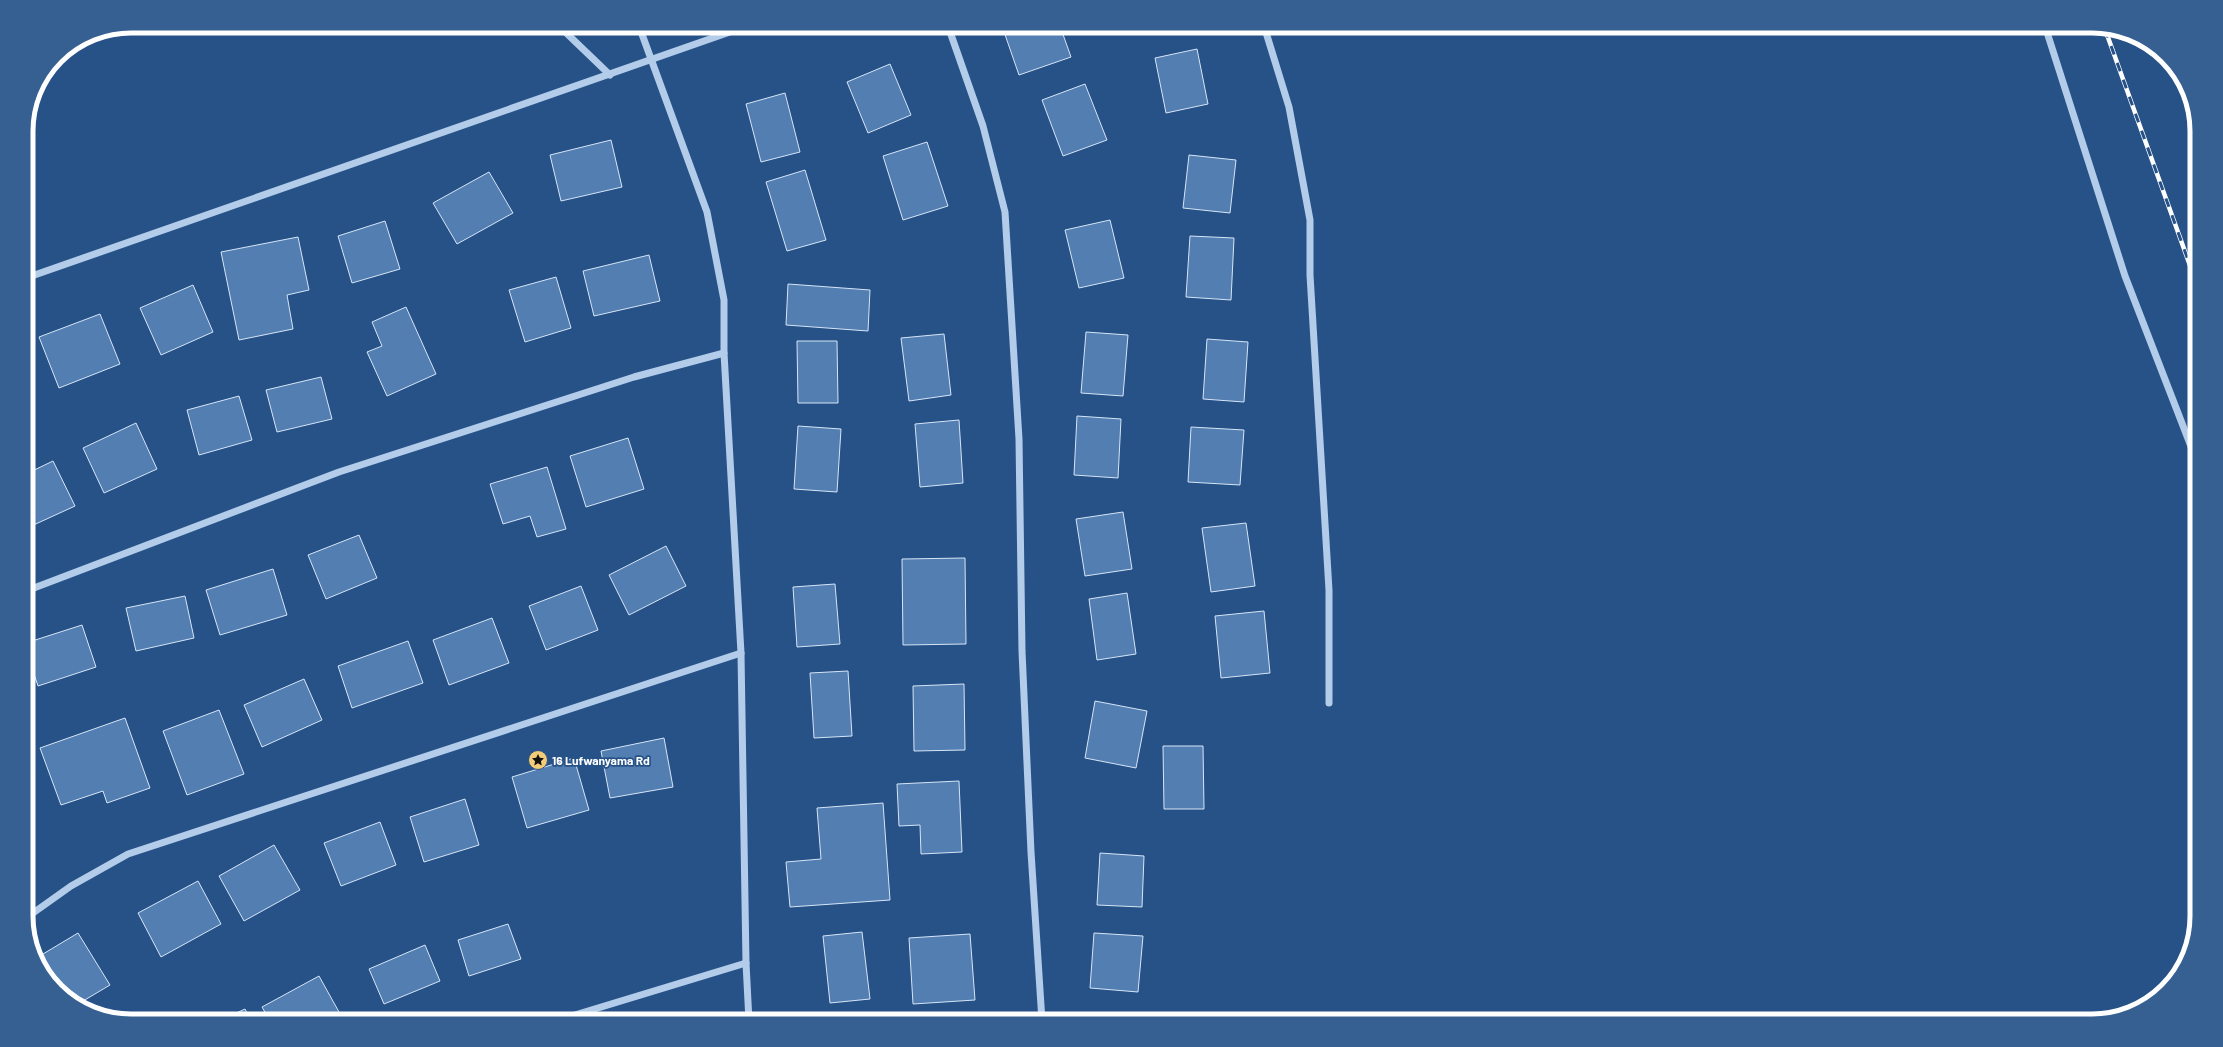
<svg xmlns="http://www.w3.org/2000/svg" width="2223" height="1047" font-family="Barlow,sans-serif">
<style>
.building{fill:#537eb1;stroke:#d6e5f7}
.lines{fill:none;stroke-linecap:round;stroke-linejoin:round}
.minor{stroke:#b2cce9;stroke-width:7}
.rail-casing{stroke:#fff;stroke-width:4.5}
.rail{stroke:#265288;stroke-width:3;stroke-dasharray:9;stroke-linecap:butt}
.labels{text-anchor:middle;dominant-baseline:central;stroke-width:3.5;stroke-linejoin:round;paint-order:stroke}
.poi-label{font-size:12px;font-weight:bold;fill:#fff;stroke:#265288;text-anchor:start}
.rim{fill:none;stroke:#fff;stroke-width:5}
</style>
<rect width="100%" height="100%" fill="#265288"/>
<!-- building -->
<g class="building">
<path d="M1002,26H1060L1071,57L1019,75Z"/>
<path d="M1197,49L1208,104L1166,113L1155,58Z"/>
<path d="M890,64L911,115L868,133L847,82Z"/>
<path d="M1085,84L1107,140L1063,156L1042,100Z"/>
<path d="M785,93L800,152L761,162L746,104Z"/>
<path d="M611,140L622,187L561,201L550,155Z"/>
<path d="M927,142L948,206L903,220L883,156Z"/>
<path d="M1189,155L1236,160L1230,213L1183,208Z"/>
<path d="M805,170L826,240L787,251L766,182Z"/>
<path d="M489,172L513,213L457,244L433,203Z"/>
<path d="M1110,220L1124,278L1079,288L1065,230Z"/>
<path d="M385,221L400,269L352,283L338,236Z"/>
<path d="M1190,236L1234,238L1231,300L1186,297Z"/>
<path d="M298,237L309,290L287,295L293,329L239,340L221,252Z"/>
<path d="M649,255L660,301L594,316L583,271Z"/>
<path d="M556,277L571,328L525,342L509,290Z"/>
<path d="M788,284L870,290L868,331L786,325Z"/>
<path d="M193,285L213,332L161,355L140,308Z"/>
<path d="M406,307L436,374L387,396L367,352L382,346L372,322Z"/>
<path d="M100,314L120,364L59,388L39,337Z"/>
<path d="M1086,332L1128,335L1123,396L1081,393Z"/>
<path d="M944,334L951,395L909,401L901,338Z"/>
<path d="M1207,339L1248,342L1244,402L1203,399Z"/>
<path d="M797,341H837L838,403H798Z"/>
<path d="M321,377L332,419L277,432L266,390Z"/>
<path d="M26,381L29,391L26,392Z"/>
<path d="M239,396L252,440L199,455L187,410Z"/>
<path d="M1077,416L1121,419L1118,478L1074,475Z"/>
<path d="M959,420L963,483L920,487L915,424Z"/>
<path d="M136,423L157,469L104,493L83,448Z"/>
<path d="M798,426L841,429L837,492L794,489Z"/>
<path d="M1191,427L1244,430L1240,485L1188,482Z"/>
<path d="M628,438L644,489L586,507L570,456Z"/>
<path d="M53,461L75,506L27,528L26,474Z"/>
<path d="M547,467L566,529L537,537L530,516L503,524L490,484Z"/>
<path d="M1123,512L1132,569L1085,576L1076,519Z"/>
<path d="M1246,523L1255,586L1211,592L1202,528Z"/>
<path d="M359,535L377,578L326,599L308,555Z"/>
<path d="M666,546L686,586L629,615L609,575Z"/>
<path d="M965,558L966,644L903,645L902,559Z"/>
<path d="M273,569L287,615L220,635L206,590Z"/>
<path d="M835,584L840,644L797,647L793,587Z"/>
<path d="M581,586L598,630L546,650L529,606Z"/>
<path d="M1127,593L1136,654L1097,660L1089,599Z"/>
<path d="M185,596L194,638L136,651L126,608Z"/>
<path d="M1264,611L1270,673L1221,678L1215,616Z"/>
<path d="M492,618L509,663L449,685L433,640Z"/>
<path d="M82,625L96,667L38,686L26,650V643Z"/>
<path d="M408,641L423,683L352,708L338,666Z"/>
<path d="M848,671L852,736L814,738L810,673Z"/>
<path d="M304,679L322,720L262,747L244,705Z"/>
<path d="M964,684L965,750L914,751L913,686Z"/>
<path d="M1095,701L1147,711L1136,768L1085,758Z"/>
<path d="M219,710L244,774L187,795L163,731Z"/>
<path d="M125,718L150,788L107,803L103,791L61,805L40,748Z"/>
<path d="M664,738L673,787L610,798L601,751Z"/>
<path d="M1163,746H1203L1204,809H1164Z"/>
<path d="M574,758L589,810L527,828L512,777Z"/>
<path d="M959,781L962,852L921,854L920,825L899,826L897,784Z"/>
<path d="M465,799L479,845L424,862L410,817Z"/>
<path d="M883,803L890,900L790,907L786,862L821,859L817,808Z"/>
<path d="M380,822L396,865L341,886L324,843Z"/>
<path d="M274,845L300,890L244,921L219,876Z"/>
<path d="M1100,853L1144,856L1142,907L1097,905Z"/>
<path d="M198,881L221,924L161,957L138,913Z"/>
<path d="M508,924L521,959L469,976L458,940Z"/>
<path d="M862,932L870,999L830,1003L823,936Z"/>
<path d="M78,933L110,985L78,1004L47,978L38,957Z"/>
<path d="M1094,933L1143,936L1138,992L1090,988Z"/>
<path d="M970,934L975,1000L913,1004L909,938Z"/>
<path d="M425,945L440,981L384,1004L369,969Z"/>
<path d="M319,976L339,1012L323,1021H270L262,1007Z"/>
<path d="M245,1009L251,1021H219Z"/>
</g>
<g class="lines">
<!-- minor -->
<g class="minor">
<path d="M559,26L610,75"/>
<path d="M639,26L707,212L724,300V353L741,653L746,963L749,1021"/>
<path d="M948,26L983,126L1005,212L1019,439L1022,651L1031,852L1042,1021"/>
<path d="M1264,26L1289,107L1310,220V275L1329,590V703"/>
<path d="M2045,26L2125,276L2197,462"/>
<path d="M26,278L747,26"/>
<path d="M26,591L339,472L634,377L724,353"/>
<path d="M26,918L71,886L128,854L741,653"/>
<path d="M555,1021L746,963"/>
</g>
<defs>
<path id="rail" d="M2105,29L2197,285"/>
</defs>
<!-- rail casing -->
<use href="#rail" class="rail-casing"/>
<!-- rail -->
<use href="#rail" class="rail"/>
</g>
<!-- icons -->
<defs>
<symbol id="sight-disc" viewBox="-11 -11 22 22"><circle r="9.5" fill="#f2cc77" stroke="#265288"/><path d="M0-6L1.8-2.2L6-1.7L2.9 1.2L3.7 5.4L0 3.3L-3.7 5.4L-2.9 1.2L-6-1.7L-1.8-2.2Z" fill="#111"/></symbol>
</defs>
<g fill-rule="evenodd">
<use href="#sight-disc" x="527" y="749" width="22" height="22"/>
</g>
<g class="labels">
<!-- poi labels -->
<g class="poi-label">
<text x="552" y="760">16 Lufwanyama Rd</text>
</g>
</g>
<!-- crop -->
<path d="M0 0H2223V1047H0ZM131 33H2092A98 98 0 0 1 2190 131V916A98 98 0 0 1 2092 1014H131A98 98 0 0 1 33 916V131A98 98 0 0 1 131 33Z" fill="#376092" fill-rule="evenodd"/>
<path class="rim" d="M131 33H2092A98 98 0 0 1 2190 131V916A98 98 0 0 1 2092 1014H131A98 98 0 0 1 33 916V131A98 98 0 0 1 131 33Z"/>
</svg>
